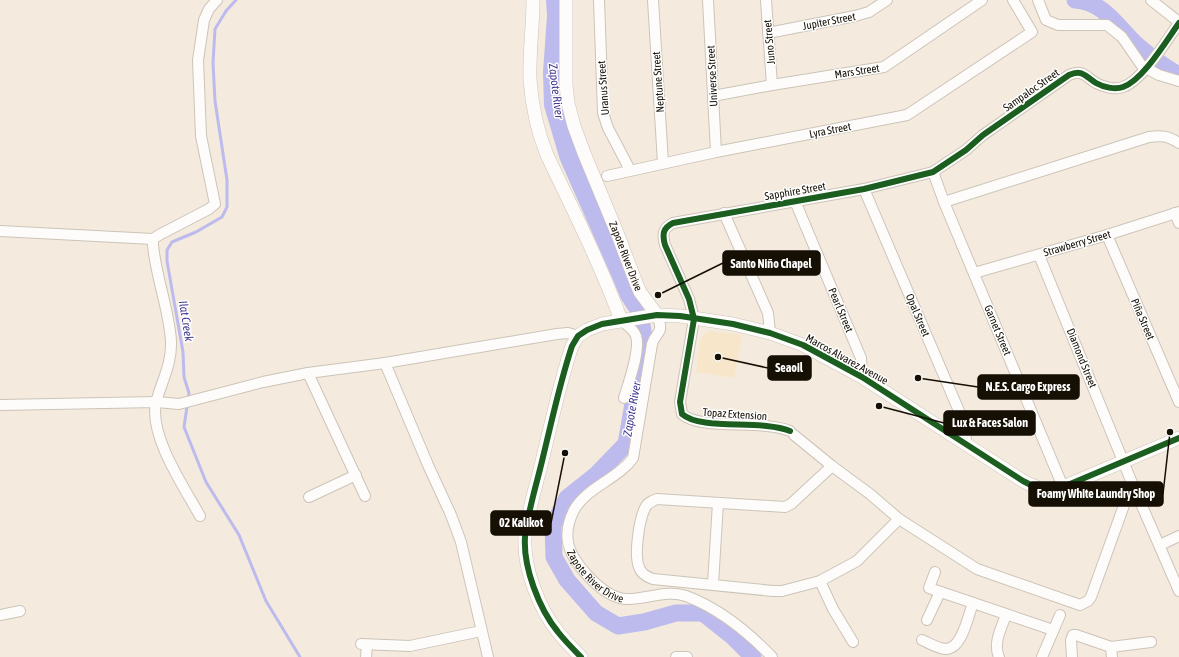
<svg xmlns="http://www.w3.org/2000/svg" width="1179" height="657" font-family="'Asap Condensed',sans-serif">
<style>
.built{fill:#f8e6cb}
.water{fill:#bdbaed}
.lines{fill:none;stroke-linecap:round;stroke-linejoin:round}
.stream{stroke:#bdbaed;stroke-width:3}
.river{stroke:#bdbaed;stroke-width:17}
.minor-casing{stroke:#ccc4b8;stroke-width:12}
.major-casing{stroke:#ccc4b8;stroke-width:14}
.minor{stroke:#fdfcfa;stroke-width:10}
.major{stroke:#fdfcfa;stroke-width:13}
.cycleway-casing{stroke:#fff;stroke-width:8}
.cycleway{stroke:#1b5e20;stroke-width:6}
.labels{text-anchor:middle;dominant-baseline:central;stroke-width:3;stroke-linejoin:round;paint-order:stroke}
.street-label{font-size:11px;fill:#150f04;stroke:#fff}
.water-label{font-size:12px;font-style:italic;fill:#443993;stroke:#fff}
.leader{fill:none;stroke:#150f04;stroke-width:1.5}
.callout-dot{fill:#150f04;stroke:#fff;stroke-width:1.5}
.callout{fill:#150f04;stroke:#150f04;stroke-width:1.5}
.callout-label{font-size:12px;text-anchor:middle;font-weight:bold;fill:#fff}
</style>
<rect width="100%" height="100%" fill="#f4ebde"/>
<!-- built -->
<path class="built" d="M709,331L742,335L734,378L696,372L700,341L704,334Z"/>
<!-- water -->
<path class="water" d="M546,0H561V95L644,308L635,311L628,310L621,299L614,282L560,160L544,106L543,72L547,16Z"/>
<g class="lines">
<!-- stream -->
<path class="stream" d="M236,0L226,11L215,29L213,63L215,101L227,180V207L222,217L196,232L172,242L167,250V261L183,352L184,377L189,393L184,427L206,482L239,535L266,601L300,657"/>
<!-- river -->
<g class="river">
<path d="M1075,0C1105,2 1118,28 1138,46C1151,57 1164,67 1179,75"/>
<path d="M628,289C638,308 642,318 644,340L626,444L596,475L567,498L553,525L554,557L567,580L596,613L618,626L644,622L676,613H703L732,636L753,657"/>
</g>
<defs>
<g id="minor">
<path d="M599,0L603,113L608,128L630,170"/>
<path d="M653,0L663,163"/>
<path d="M708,0L716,152"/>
<path d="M766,0L772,85"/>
<path d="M1038,0L1046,20L1058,25H1107L1122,37L1142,66L1159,75L1179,81"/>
<path d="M1151,0L1179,22"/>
<path d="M768,33L855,16L869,12L887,0"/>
<path d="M713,96L772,85L884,67L982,0"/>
<path d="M933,172L944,202L1063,487"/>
<path d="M607,176L716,152L907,115L1032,32L1013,0"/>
<path d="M864,189L965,425L966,443"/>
<path d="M795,201L861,358L862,377"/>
<path d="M944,202L1149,137C1162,135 1168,136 1179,143"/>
<path d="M724,213L768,313L770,333"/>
<path d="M1175,213L1179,223"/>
<path d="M0,231L153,239"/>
<path d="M1107,235L1179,402"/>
<path d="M1039,255L1132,483L1179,591"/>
<path d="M974,273L1107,235L1179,212"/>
<path id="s1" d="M657,315C665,334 656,331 652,344L633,458C618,479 587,487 574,510C569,520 566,531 568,542C571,563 604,598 626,599C645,600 667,589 686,596C718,608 748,632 772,657"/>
<path d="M621,320C626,325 634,329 636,336C641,350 628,384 624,398"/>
<path d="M385,363L428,465L451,515L461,542L488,657"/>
<path d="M308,373L365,496"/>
<path d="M0,405L157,402L179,404L263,382L308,373L385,363L557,334L568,333L578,336"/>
<path d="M790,431C761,419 701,431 682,414L680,402L694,319L689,299L665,245C662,234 663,228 673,223L864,189L933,172L966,150L983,135L1069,75C1082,69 1085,76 1096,83C1103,87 1115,90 1123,87C1143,80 1166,41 1179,23"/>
<path d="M794,435L832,466L870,494L899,519L977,569L1080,605L1088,601L1091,597L1132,483"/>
<path d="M832,466L791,504L785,507L657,499C652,501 647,503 645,508C639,520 634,555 639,567C641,574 647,577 653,579L773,591H782L820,581L857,561L899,519"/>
<path d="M309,497L356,475"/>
<path d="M200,516C184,487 149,436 156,403C161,382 172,365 171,341C169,309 156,278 153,245V239L159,235L209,209L215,204L201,136L198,60L204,20L209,9L217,0"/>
<path d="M1160,545L1179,536"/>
<path d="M935,572L929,588L1053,630"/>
<path d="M820,581L833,609L853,642"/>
<path d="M713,584L718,503"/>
<path d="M0,615L20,611"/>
<path d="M927,620L940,592"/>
<path d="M922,640C929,643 937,648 945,649C962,650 968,616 973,603"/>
<path d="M361,644L410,646L481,631"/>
<path d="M1111,647L1151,642"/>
<path d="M366,657L367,645"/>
<path d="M676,657H687"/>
<path d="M999,657C993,643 1001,629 1006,615"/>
<path d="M1042,657L1060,615"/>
<path d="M1072,657L1071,640L1073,635H1076L1111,647L1112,657"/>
</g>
<g id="major">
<path d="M533,0C533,27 529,54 530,80C532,106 537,131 547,155C573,210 600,263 621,320"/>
<path id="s2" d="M566,0V85L568,103L574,126L584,153L618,235L635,280L640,292L657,315"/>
<path d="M581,657C573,649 565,641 558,632C539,609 523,567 525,537C528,510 537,483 543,457C552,420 560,382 572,346L578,336L587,330L602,324L657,315L680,316L733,324L770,333L803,345L862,377L1023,481C1038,489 1046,491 1063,487L1179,438"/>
</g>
</defs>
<!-- minor casing -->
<use href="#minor" class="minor-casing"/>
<!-- major casing -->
<use href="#major" class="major-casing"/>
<!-- minor -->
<use href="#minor" class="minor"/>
<!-- major -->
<use href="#major" class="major"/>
<defs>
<g id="cycleway">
<path d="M790,431C761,419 701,431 682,414L680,402L694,319L689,299L665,245C662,234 663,228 673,223L864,189L933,172L966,150L983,135L1069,75C1082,69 1085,76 1096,83C1103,87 1115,90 1123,87C1143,80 1166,41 1179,23"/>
<path d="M581,657C573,649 565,641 558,632C539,609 523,567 525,537C528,510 537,483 543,457C552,420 560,382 572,346L578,336L587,330L602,324L657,315L680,316L733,324L770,333L803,345L862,377L1023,481C1038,489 1046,491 1063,487L1179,438"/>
</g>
</defs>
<!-- cycleway casing -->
<use href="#cycleway" class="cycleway-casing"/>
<!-- cycleway -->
<use href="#cycleway" class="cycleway"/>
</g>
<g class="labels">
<!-- street labels -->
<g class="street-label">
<text transform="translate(829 21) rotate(-11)">Jupiter Street</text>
<text transform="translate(769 42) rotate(-95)">Juno Street</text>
<text transform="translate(857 71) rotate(-9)">Mars Street</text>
<text transform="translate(712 76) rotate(-93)">Universe Street</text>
<text transform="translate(658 82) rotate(-94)">Neptune Street</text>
<text transform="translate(603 88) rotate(-94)">Uranus Street</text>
<text transform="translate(1031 90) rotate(-35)">Sampaloc Street</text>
<text transform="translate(830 130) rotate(-11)">Lyra Street</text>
<text transform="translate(795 191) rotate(-10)">Sapphire Street</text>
<text transform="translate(1077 243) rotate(-16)">Strawberry Street</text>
<text stroke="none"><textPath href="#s2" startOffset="267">Zapote River Drive</textPath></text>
<text transform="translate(841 310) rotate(67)">Pearl Street</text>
<text transform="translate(918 315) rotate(67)">Opal Street</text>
<text transform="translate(1143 319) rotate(67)">Piña Street</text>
<text transform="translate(998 330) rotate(67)">Garnet Street</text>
<text transform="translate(1082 358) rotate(68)">Diamond Street</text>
<text transform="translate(847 359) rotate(29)">Marcos Alvarez Avenue</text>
<text transform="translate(735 414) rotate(4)">Topaz Extension</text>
<text stroke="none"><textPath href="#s1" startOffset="305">Zapote River Drive</textPath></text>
</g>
<!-- water labels -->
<g class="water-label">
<text transform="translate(556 91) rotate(83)">Zapote River</text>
<text transform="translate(186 321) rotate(81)">Ilat Creek</text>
<text transform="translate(632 409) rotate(-80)">Zapote River</text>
</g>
</g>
<!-- callouts -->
<path class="leader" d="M658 295L723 263M718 357L768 368M918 378L978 387M879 406L944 423M1170 432L1163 494M565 453L551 523"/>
<g class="callout-dot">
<circle cx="658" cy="295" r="4"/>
<circle cx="718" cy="357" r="4"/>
<circle cx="918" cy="378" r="4"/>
<circle cx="879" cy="406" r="4"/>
<circle cx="1170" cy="432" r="4"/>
<circle cx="565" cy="453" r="4"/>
</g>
<g class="callout">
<rect x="723" y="251" width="97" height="24" rx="4"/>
<rect x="768" y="356" width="43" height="24" rx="4"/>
<rect x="978" y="375" width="101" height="24" rx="4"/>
<rect x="944" y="411" width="91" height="24" rx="4"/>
<rect x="1029" y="482" width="134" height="24" rx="4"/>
<rect x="491" y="511" width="60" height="24" rx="4"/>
</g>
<g class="callout-label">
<text x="771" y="268">Santo Niño Chapel</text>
<text x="789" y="372">Seaoil</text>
<text x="1028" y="391">N.E.S. Cargo Express</text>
<text x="990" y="427">Lux &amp; Faces Salon</text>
<text x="1096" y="498">Foamy White Laundry Shop</text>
<text x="521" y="527">02 Kalikot</text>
</g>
</svg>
